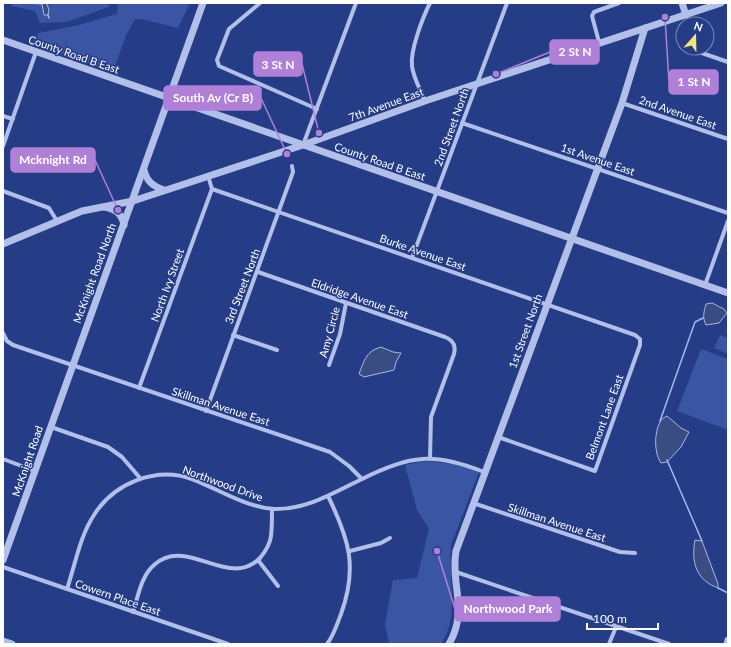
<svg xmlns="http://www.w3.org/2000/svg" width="731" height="647" font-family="Lato,sans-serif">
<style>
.green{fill:#3a55a4}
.water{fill:#3a4c82;stroke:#a5b8e9}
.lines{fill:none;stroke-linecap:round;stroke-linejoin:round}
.stream{stroke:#a5b8e9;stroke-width:1.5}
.minor{stroke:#b1bfe9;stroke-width:4}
.tertiary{stroke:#b1bfe9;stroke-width:7}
.labels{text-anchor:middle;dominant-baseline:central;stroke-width:3;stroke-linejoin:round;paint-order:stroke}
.street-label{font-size:11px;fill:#fff;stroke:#253d87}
.leader{fill:none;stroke:#b080d9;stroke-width:1.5}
.callout-dot{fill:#b080d9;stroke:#253d87;stroke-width:1.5}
.callout{fill:#b080d9;stroke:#b080d9;stroke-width:1.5}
.callout-label{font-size:12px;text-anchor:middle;font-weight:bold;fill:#fff}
</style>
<rect width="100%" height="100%" fill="#253d87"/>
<!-- green -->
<g class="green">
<path d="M12,3H110L109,7L66,22L40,23L35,11L12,6Z"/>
<path d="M118,3H190L178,28L141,19L134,20L126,36L114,69L108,71L32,42L39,33L79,25L117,14Z"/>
<path d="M720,335L728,338V354L714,348Z"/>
<path d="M701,349L728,359V430L677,411Z"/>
<path d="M423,461L457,464L479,472L451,545C448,577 460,616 441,644H389L385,624L393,580L417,578L429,529L417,510L405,465Z"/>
</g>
<!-- water -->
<g class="water">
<path d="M25,3H46L49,9L48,15H44L42,4Z"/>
<path d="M712,303L724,309L727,313L719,323L706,325C702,317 704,312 706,304Z"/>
<path d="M381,347L393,352L401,353L396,362L394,370L364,377L359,374C364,361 366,351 381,347Z"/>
<path d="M667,416L681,428L689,432L681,447L667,462L661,463C654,453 654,433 660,422C661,419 665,417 667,416Z"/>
<path d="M695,540L702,541L718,584V588C696,580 691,562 695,540Z"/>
</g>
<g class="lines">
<!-- stream -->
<g class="stream">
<path d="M48,15L49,18"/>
<path d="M660,421L695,322L703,318"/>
<path d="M667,460L702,541"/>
<path d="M718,588L728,593"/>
</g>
<!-- minor -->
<g class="minor">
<path d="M260,3L229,29L217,60L219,66L317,109"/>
<path d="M599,42L592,16L594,12L619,3"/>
<path d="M699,52L728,62"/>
<path d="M425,101C421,91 413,77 412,66C410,50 423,17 430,3"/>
<path d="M622,103L728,139"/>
<path d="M3,116L13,119"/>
<path d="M462,123L728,213"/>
<path d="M303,145L356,3"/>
<path d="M3,146L36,52"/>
<path d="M208,176L212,189L635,335L640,339V345L595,471L498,437"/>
<path d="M3,191L49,208L57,221"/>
<path d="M412,258L507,3"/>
<path d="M258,272L445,337C453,340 456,346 454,354L431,417L430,458"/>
<path d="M705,285L728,221"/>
<path d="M3,333L7,341L13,345L330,452L349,466L362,479C410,455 433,452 484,472"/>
<path d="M233,335L277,350"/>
<path d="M329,365L340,334L346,303"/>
<path d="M139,388L212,189"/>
<path d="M206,411L293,172L292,166"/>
<path d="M51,427L108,447L122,457L140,478"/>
<path d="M3,459L35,471"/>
<path d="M473,503L620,552L635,553"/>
<path d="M350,551L381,543L390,538"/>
<path d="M258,560L278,586"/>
<path d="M3,567L228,644"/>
<path d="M456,572L669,644"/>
<path d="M67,589C75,565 80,536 94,515C114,483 156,466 192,479C218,489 245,507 274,509C306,510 333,493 362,479"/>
<path d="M133,612C138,597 141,576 154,565C186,535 229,590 260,558C265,552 270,544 271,536C272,527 272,518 272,509"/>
<path d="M327,644C334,635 337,624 341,614C358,567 349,539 328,496"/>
<path d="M609,644L616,627"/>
</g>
<!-- tertiary -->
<g class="tertiary">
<path d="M682,3L686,15"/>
<path d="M3,40L728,293"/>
<path d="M144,170C147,182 153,186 164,190"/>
<path d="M104,207C115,209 122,213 124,225"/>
<path d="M3,244L82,211L133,201L303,145L425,101L721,3"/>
<path d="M3,560L203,3"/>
<path d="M3,641L12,644"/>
<path d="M449,644C469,609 450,585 456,551L622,103L645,28"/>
<path d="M727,644L728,640"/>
</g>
</g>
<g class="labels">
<!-- street labels -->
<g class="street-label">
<text transform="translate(74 54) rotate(19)">County Road B East</text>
<text transform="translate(386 104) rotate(-20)">7th Avenue East</text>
<text transform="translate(678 112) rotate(19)">2nd Avenue East</text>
<text transform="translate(451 127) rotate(-70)">2nd Street North</text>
<text transform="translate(598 159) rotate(19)">1st Avenue East</text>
<text transform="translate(380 161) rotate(19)">County Road B East</text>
<text transform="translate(423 252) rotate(19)">Burke Avenue East</text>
<text transform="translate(94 273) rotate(-70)">McKnight Road North</text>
<text transform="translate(167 285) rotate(-70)">North Ivy Street</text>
<text transform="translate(242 286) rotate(-69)">3rd Street North</text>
<text transform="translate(360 298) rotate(19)">Eldridge Avenue East</text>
<text transform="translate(525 331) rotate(-70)">1st Street North</text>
<text transform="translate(329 332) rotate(-75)">Amy Circle</text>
<text transform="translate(221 406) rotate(18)">Skillman Avenue East</text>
<text transform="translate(604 417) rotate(-70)">Belmont Lane East</text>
<text transform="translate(27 461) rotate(-71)">McKnight Road</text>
<text transform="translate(223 483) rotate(20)">Northwood Drive</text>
<text transform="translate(557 522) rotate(18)">Skillman Avenue East</text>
<text transform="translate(118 597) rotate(19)">Cowern Place East</text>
</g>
</g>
<!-- callouts -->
<path class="leader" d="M496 74L550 52M319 133L302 64M665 17L669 82M287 154L261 98M118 210L95 160M437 551L455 609"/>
<g class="callout-dot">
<circle cx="496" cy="74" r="4"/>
<circle cx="319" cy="133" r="4"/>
<circle cx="665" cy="17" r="4"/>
<circle cx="287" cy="154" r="4"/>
<circle cx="118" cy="210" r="4"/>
<circle cx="437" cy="551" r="4"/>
</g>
<g class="callout">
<rect x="550" y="40" width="49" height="24" rx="4"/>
<rect x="254" y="52" width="48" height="24" rx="4"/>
<rect x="669" y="70" width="49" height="24" rx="4"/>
<rect x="164" y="86" width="97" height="24" rx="4"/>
<rect x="11" y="148" width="84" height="24" rx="4"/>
<rect x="455" y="597" width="105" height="24" rx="4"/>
</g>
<g class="callout-label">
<text x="575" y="56">2 St N</text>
<text x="278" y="69">3 St N</text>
<text x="694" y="86">1 St N</text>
<text x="213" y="102">South Av (Cr B)</text>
<text x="53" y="164">Mcknight Rd</text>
<text x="508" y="613">Northwood Park</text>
</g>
<!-- border -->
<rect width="731" height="647" fill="none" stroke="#ffffff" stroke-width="8"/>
<!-- north arrow -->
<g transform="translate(695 36) rotate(20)"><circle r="19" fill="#253d87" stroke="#7c8bb7"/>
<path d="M0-3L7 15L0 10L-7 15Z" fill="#f2e775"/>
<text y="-6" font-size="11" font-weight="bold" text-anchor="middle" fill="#ffffff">N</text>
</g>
<!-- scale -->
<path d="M587 623v6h71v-6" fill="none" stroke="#ffffff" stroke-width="2"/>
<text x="593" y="623" font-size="12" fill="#ffffff" stroke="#253d87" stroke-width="3" paint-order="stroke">100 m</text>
</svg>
